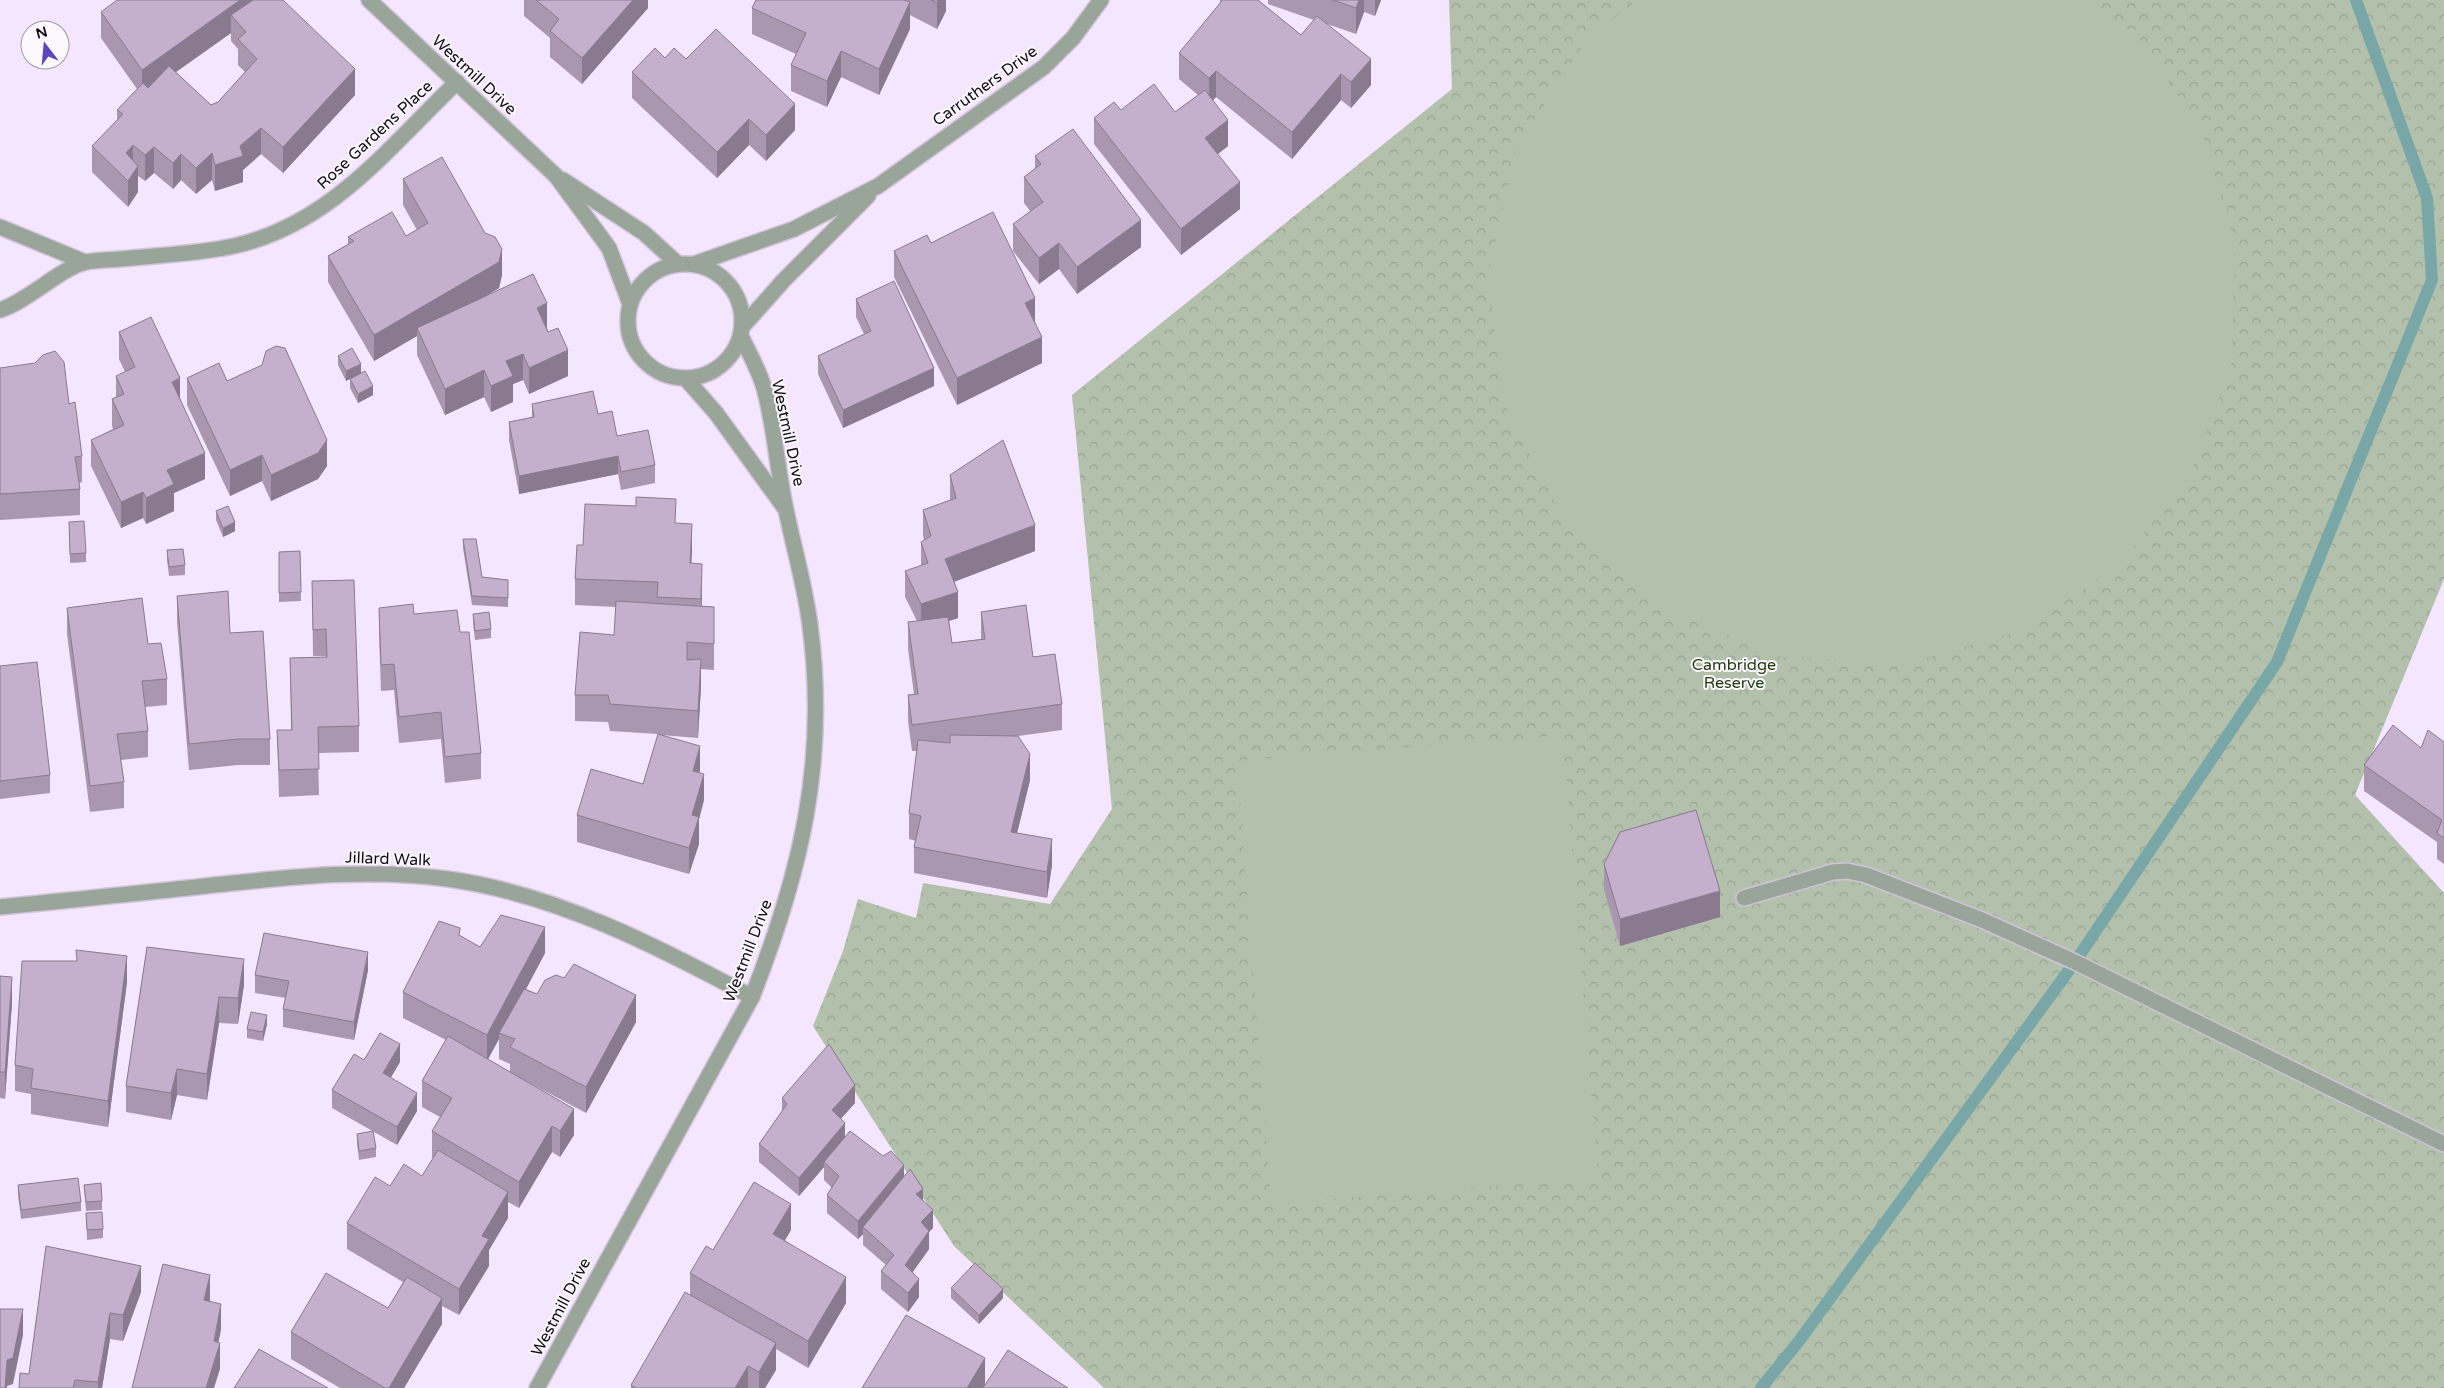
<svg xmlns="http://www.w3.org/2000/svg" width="2444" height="1388" font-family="'Varela Round',sans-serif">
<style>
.park{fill:url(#park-crowns)}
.garden{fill:#b2c0ac}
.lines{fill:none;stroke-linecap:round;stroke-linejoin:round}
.stream{stroke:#79a7a8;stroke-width:12}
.minor-casing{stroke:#d0c3da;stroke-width:18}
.minor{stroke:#9aa599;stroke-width:15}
.wall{fill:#a996af;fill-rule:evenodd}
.shaded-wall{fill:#897a8f}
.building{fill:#c4afcc;stroke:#897a8f}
.labels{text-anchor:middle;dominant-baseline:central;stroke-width:4;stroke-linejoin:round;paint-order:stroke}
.street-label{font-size:16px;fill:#140d18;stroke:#fbf8fe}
.park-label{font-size:16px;fill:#1e3a0a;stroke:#fbf8fe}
</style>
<defs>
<pattern id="park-crowns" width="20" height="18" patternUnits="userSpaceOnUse" patternTransform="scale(1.25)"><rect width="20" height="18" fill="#b2c0ac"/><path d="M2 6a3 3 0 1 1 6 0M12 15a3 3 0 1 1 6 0" fill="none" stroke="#98a493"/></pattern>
</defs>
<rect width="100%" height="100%" fill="#f4e6ff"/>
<!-- park -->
<path class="park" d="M1449,0H2444V579L2355,795L2444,893V1388H1104L954,1246L813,1026L843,951L858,899L916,918L923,883L1050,904L1112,809L1072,395L1452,89Z"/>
<!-- garden -->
<g class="garden">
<path d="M1637,0H2091L2136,35L2202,131L2235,243L2232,361L2192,471L2120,564L2023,630L1910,663L1781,657L1660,608L1564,520L1504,404L1488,275L1516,148L1587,39Z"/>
<path d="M1563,735L1598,1178L1271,1204L1237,761Z"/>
</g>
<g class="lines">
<!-- stream -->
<path class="stream" d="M1761,1388L1799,1341L2075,962L2277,662L2432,280L2427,198L2356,0"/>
<defs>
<g id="minor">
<path d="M369,0L556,176L609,248L630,304"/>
<path d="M563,180L644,233L678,264"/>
<path d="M0,227L85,262"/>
<circle cx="685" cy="321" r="57"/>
<path d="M694,264L794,229L878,186L1044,67L1073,38L1101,0"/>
<path d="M0,310C30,300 60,268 86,262C97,260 109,260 120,259C158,255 197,254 234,246C331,224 388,148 457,82"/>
<path d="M743,326L784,280L868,196"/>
<path d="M686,379L716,413L784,507"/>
<path d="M1744,898L1833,872L1847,871L1866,875L1982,920L2075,962L2444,1144"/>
<path d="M0,907C71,900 143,893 214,885C292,877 369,868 448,879C556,894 657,946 752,997"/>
<path d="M537,1388L752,997C801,872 828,760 810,625C805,586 794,549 786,510C777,470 775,427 764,388C759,370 749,353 741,336"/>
</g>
</defs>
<!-- minor casing -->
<use href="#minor" class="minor-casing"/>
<!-- minor -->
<use href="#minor" class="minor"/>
</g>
<!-- wall -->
<g class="wall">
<path d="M283,0L355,95L283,173L261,154L243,170V182L215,191L212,180L196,194L181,180L173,189L154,173L145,181L138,176V192L128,207L92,172V146L117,120V110L137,89L101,38V12ZM231,33V41L238,49V65L245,72L218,102L211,105L176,72Z"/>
<path d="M524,0H648V8L582,84L550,57V38L524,16Z"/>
<path d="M756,0H946V11L937,29L910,15V29L879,95L841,77L827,107L791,91V65L796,54L752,34V8Z"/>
<path d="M1220,0H1258L1301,35L1314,20L1268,4V0H1381L1375,16L1364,12L1356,34L1327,24L1371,85L1351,108L1341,100L1292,159L1216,97L1213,100L1228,146L1218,154L1240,209L1181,255L1094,144V118L1121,110L1175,112L1198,95L1179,79V53L1220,3Z"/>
<path d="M665,58L686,59L795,130L766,161L749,145L717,178L632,98V72Z"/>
<path d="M1035,156L1141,247L1077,294L1059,269L1039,284L1013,251V224L1031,212L1024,203V177L1035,169Z"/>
<path d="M403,179L502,275L499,288L486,296L547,328L568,376L529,394L523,380L513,384V402L491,412L484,397L445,415L417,355V336L374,361L328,282V256L348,244V237L406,236L417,230L403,205Z"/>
<path d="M931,243L1035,322L1042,363L957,405L894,277V251Z"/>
<path d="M856,299L934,386L843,428L818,374V356L864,334L856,317Z"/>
<path d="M119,332L180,398L205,479L174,493V511L146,524L143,518L121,528L91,466V440L113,429L112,426V399L116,397V376L125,372L119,359Z"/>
<path d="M338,356L361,373L346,381L338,365Z"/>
<path d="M0,368L69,404L82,456V482L79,483L80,489V515L0,520Z"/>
<path d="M187,378L227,381L327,466L318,479L271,501L262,481L230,496L187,405Z"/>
<path d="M350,379L373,395L358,403L350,388Z"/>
<path d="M532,404L598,414L617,436L655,465V483L621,490L618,474L519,494L509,440V422L532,417Z"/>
<path d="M950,475L1035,551L954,582L958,618L949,621L952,643L981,639V612L1033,657L1062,704V730L1018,736L1030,780L1017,833L1052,865L1047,898L914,873V847L916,841L909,839V813L917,751H912L908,721V695L914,694L908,649V622L917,621L905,597V571L921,566V542L924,540L923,536V510L950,500Z"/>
<path d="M216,511L235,531L223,537L216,520Z"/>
<path d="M69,522L86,553V562L70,563Z"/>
<path d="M676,523L692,550L691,563L702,590V606L714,607V670L701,669V686L698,738L661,735L700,773L704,800L699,819V844L689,874L577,842V815L643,784L658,734L610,731L608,722L575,721V695L614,635L616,607L575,605V579L583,545Z"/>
<path d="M463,539L482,577L508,580V607L472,605L463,548Z"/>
<path d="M167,550L185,565V575L169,576L167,560Z"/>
<path d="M300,551L301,601L279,602V552Z"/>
<path d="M312,581L359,726V752L318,753L319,795L279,797L277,730H291L290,658L326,657V656H313Z"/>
<path d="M177,596L270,739V765H238L189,770L177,622Z"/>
<path d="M67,608L148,644L167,679V705L145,707L148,731V757L121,760L124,782V808L90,812L67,634Z"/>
<path d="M379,608L414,614L460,632L481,753V779L445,783L441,739L399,743L394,690L381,691L379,634Z"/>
<path d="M473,614L491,629V638L475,640L473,623Z"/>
<path d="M0,666L50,775V793L0,799Z"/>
<path d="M2444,742V864L2437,859V842L2364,791V765L2421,748Z"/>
<path d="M1604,864L1720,917L1620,946L1604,890Z"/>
<path d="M460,936L480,947L545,953L526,989L537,994L636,1022L586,1113L524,1080L574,1135L560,1157L552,1152L519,1208L508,1202V1218L489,1250V1266L459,1315L442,1306V1324L404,1388H340L291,1359V1332L388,1308L403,1282L347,1249V1223L390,1186L422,1176L433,1158L432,1157V1131L440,1117L422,1107V1081L446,1040L403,1018V992ZM499,1039V1059L510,1064V1072L488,1059Z"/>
<path d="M147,947L244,985L238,1024L219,1023L207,1100L177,1095L171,1120L126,1112V1086Z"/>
<path d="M368,970L354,1040L283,1027V1009L286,998L255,993V975Z"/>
<path d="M0,976L12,1003L5,1099L0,1098Z"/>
<path d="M127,982L108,1127L31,1114V1094L15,1091V1065Z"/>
<path d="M267,1024L263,1041L247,1038V1029Z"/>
<path d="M364,1060L400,1062L390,1078L417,1111L397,1145L332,1108V1090Z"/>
<path d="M782,1098L855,1103L841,1119L845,1137L904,1176L923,1200L933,1228L929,1232V1249L912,1273L919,1297L908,1312L881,1289V1271L886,1265L863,1245V1234L858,1239L827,1213V1195L832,1188L824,1180V1167L799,1196L759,1162V1144L782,1112Z"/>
<path d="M357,1134L376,1148V1157L359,1160L357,1143Z"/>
<path d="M18,1185L81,1202V1211L21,1219L18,1195Z"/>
<path d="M84,1185L102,1201V1210L86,1211Z"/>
<path d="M86,1213L103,1229V1238L87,1240Z"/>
<path d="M791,1230L785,1240L846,1303L808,1368L776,1349V1370L765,1388H631V1385L690,1295V1273L713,1250Z"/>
<path d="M46,1246L141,1292L123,1341L110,1339L102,1388H19L29,1374Z"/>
<path d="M951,1288L1003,1298L979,1324L951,1298Z"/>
</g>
<!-- shaded-wall -->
<g class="shaded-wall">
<path d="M240,0H254L231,15V33L142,96V70Z"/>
<path d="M633,0H648V8L582,84V58Z"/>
<path d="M938,0H946V11L937,29V3Z"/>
<path d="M1359,0H1364V12L1356,34V8Z"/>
<path d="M1375,0H1381L1375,16Z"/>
<path d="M910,2V29L879,95V69Z"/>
<path d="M841,51V77L827,107V81Z"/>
<path d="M1371,59V85L1351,108V82Z"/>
<path d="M355,69V95L283,173V147Z"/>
<path d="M1216,71V97L1209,104V78Z"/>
<path d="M1341,74V100L1292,159V132Z"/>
<path d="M795,104V130L766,161V135Z"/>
<path d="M749,119V145L717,178V152Z"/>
<path d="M1228,120V146L1205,164V138Z"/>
<path d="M261,128V154L243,170V182L215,191V165L240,146Z"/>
<path d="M133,145V171L126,179V153Z"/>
<path d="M154,147V173L145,181V155Z"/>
<path d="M212,153V180L196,194V168Z"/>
<path d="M181,154V180L173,189V163Z"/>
<path d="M138,166V192L128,207V181Z"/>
<path d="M1240,182V209L1181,255V229Z"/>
<path d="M1141,220V247L1077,294V267Z"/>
<path d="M1059,243V269L1039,284V258Z"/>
<path d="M502,249V275L499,288L420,335L417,328V336L374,361V335Z"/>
<path d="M1035,298V324L1025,303Z"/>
<path d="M547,303V330L537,308Z"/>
<path d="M1042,337V363L957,405V378Z"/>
<path d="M568,350V376L529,394V368Z"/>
<path d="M523,354V380L513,384V402L491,412V386L506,361Z"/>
<path d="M361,364V373L346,381V371Z"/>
<path d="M934,368V386L843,428V410Z"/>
<path d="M484,370V397L445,415V389Z"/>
<path d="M180,378V404L172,382Z"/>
<path d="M373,386V395L358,403V394Z"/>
<path d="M327,440V466L318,479L271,501V475Z"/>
<path d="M205,453V479L174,493V511L146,524V498L167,470Z"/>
<path d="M262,455V481L230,496V470Z"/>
<path d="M618,456V474L519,494V476Z"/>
<path d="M143,492V518L121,528V502Z"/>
<path d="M235,522V531L223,537V528Z"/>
<path d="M692,524V550L690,589V563Z"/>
<path d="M1035,525V551L945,585V559Z"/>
<path d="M702,564V590L701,625V599Z"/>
<path d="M958,592V618L921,630V604Z"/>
<path d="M701,659V686L698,738V711Z"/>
<path d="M700,746V772L693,771Z"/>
<path d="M1030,754V780L1011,858V832Z"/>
<path d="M704,774V800L699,819V844L689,874V848L692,815Z"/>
<path d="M1052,839V865L1047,898V872Z"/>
<path d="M1720,891V917L1620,946V919Z"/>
<path d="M545,927V953L502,1034L499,1033V1039L487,1061V1035Z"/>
<path d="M368,952V970L354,1040V1022Z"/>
<path d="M127,956V982L108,1127V1101Z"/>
<path d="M244,959V985L238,1024V998Z"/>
<path d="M12,977V1003L5,1099V1072Z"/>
<path d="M636,995V1022L586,1113V1087Z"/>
<path d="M219,997V1023L207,1100V1074Z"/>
<path d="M267,1015V1024L263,1041V1032Z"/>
<path d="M400,1044V1062L383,1091V1073Z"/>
<path d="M177,1069V1095L171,1120V1093Z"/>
<path d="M855,1085V1103L832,1128V1110Z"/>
<path d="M417,1093V1111L397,1145V1127Z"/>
<path d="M574,1109V1135L560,1157V1131Z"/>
<path d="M845,1123V1141L824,1162V1167L799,1196V1178Z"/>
<path d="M552,1126V1152L519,1208V1182Z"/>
<path d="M904,1165V1183L863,1227V1234L858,1239V1221Z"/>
<path d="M923,1189V1207L916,1194Z"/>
<path d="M508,1192V1218L489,1250V1266L459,1315V1289L482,1236Z"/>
<path d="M791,1204V1230L773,1260V1234Z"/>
<path d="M933,1210V1228L929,1232V1249L905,1283V1265L921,1222Z"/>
<path d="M141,1266V1292L123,1341V1315Z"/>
<path d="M210,1275V1301L204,1326V1300Z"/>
<path d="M846,1277V1303L808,1368V1341Z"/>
<path d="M919,1279V1297L908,1312V1293Z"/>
<path d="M1003,1289V1298L979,1324V1315Z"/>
<path d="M442,1298V1324L404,1388H389Z"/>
<path d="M221,1304V1330L215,1359L220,1343V1369L214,1388H206L214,1341Z"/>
<path d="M23,1309V1335L13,1384L7,1386V1388H5L7,1360Z"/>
<path d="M110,1313V1339L102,1388H98V1382Z"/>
<path d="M776,1343V1370L765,1388H759V1372Z"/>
<path d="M985,1358V1385L983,1388H967Z"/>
<path d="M748,1366V1388H735Z"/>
</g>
<!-- building -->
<g class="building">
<path d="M117,0H240L142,70L101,12Z"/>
<path d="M253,0H283L355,69L283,147L261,128L240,146L243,156L215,165L212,153L196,168L181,154L173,163L154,147L145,155L133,145L126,153L138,166L128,181L92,146L123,114L117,110L143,83L148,88L169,66L211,105L218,102L257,59L238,39L246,32L231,15Z"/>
<path d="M536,0H633L582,58L550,31L559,19Z"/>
<path d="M756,0H904L910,2L879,69L841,51L827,81L791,65L806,33L752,8Z"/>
<path d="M931,0H938L937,3Z"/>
<path d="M1221,0H1258L1301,35L1317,16L1371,59L1351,82L1341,74L1292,132L1216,71L1209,78L1179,53L1221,2Z"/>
<path d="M1333,0H1359L1356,8Z"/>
<path d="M716,29L795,104L766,135L749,119L717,152L632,72L655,48L665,58L674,48L686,59Z"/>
<path d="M1154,84L1175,112L1205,90L1228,120L1205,138L1240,182L1181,229L1094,118L1114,102L1121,110Z"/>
<path d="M1073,129L1141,220L1077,267L1059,243L1039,258L1013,224L1043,202L1024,177L1041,164L1035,156Z"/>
<path d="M442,157L485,233L495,237L502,249L499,262L374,335L328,256L354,241L348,237L392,212L406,236L428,223L403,179Z"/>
<path d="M993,212L1035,298L1025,303L1042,337L957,378L894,251L927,235L931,243Z"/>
<path d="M533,274L547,303L537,308L548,332L558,328L568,350L529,368L523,354L506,361L513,376L491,386L484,370L445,389L417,328Z"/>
<path d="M894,281L934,368L843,410L818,356L871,331L856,299Z"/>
<path d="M151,317L180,378L172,382L205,453L167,470L174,484L146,498L143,492L121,502L91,440L124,425L112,399L124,394L116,376L135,367L119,332Z"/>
<path d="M276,346L285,348L327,440L318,453L271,475L262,455L230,470L187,378L219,363L227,381L262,365L266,351Z"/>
<path d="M352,348L361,364L346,371L338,356Z"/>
<path d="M55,351L64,362L69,404L75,402L82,456L75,457L80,489L0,494V368L35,363L43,355Z"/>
<path d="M365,371L373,386L358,394L350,379Z"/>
<path d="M593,391L598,414L612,411L617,436L648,430L655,465L621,472L618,456L519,476L509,422L534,417L532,404Z"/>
<path d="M1003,440L1035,525L945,559L958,592L921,604L905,571L928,563L921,542L931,536L923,510L956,498L950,475Z"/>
<path d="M636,497L676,499L675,523L692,524L690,563L702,564L701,599L657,597L658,582L575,579L577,545H583L585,504L636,506Z"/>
<path d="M228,506L235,522L223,528L216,511Z"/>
<path d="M84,521L86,553L70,554L69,522Z"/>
<path d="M463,539H476L482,577L508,580V598L472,596Z"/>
<path d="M183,549L185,565L169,567L167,550Z"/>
<path d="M300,551L301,592L279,593V552Z"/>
<path d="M354,580L359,726L318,727L319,769L279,770L277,730H292L290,658L327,657L326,629L313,630L312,581Z"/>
<path d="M228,591L230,633L263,631L270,739H238L189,744L177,596Z"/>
<path d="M142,598L148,644L161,643L167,679L142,681L148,731L117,734L124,782L90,786L67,608Z"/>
<path d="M616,601L714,607V644L687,642V660L701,659L698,711L610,704L608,695H575L580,632L614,635Z"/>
<path d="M413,604L414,614L457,610L460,632H469L481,753L445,757L441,712L399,717L394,664L381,665L379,608Z"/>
<path d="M1026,605L1033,657L1055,654L1062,704L912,725L908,695L918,694L908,622L948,617L952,643L985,639L981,612Z"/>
<path d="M489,612L491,629L475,631L473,614Z"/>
<path d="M37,662L50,775L0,781V666Z"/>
<path d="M2393,725L2421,748L2428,730L2444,742V838L2437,833L2442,820L2364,765Z"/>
<path d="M658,734L700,746L693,771L704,774L692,815L699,817L689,848L577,815L591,769L643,784Z"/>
<path d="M950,735L1018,736L1030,754L1011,832L1052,839L1047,872L914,847L921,816L909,813L918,740L950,743Z"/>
<path d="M1696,810L1720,891L1620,919L1604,864L1620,832Z"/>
<path d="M501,915L545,927L487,1035L403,992L439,921L460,928L459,935L480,947Z"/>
<path d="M264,933L368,952L354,1022L283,1009L289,981L255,975Z"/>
<path d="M147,947L244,959L238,998L219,997L207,1074L177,1069L171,1093L126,1086Z"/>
<path d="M76,950L127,956L108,1101L31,1088L33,1069L15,1065L22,961H77Z"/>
<path d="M574,964L636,995L586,1087L510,1047L515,1039L499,1033L524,989L537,994L545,980L556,975L564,978Z"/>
<path d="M0,976L12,977L5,1072H0Z"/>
<path d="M251,1012L267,1015L263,1032L247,1029Z"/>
<path d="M380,1033L400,1044L383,1073L417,1093L397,1127L332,1090L354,1054L364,1060Z"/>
<path d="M448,1036L574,1109L560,1131L552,1126L519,1182L432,1131L452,1098L422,1081Z"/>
<path d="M829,1044L855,1085L832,1110L845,1123L799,1178L759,1144L787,1104L782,1098Z"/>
<path d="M373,1131L376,1148L359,1151L357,1134Z"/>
<path d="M850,1131L883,1156L891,1151L904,1165L858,1221L827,1195L839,1176L824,1162Z"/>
<path d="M438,1150L508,1192L482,1236L489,1239L459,1289L347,1223L375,1177L390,1186L404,1164L422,1176Z"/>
<path d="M910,1169L923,1189L916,1194L933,1210L921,1222L929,1231L905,1265L919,1279L908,1293L881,1271L894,1255L863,1227Z"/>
<path d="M78,1178L81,1202L21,1210L18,1185Z"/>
<path d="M754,1182L791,1204L773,1234L846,1277L808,1341L690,1273L706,1246L713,1250Z"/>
<path d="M101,1183L102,1201L86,1202L84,1185Z"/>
<path d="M102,1212L103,1229L87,1230L86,1213Z"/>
<path d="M46,1246L141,1266L123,1315L110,1313L98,1382L75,1380L73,1388H19L20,1373L29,1374Z"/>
<path d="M975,1263L1003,1289L979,1315L951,1288Z"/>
<path d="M163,1264L210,1275L204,1300L221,1304L214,1341L220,1343L206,1388H132Z"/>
<path d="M326,1273L388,1308L407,1277L442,1298L389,1388H385L291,1332Z"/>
<path d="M685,1292L776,1343L759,1372L748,1366L735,1388H636L631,1385Z"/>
<path d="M0,1309H23L13,1358L7,1360L5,1388H0Z"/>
<path d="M906,1315L985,1358L967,1388H862Z"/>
<path d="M259,1349L328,1388H234Z"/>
<path d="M1008,1350L1068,1388H983Z"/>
</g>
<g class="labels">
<!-- street labels -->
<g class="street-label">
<text transform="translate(474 75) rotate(43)">Westmill Drive</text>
<text transform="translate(985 86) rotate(-36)">Carruthers Drive</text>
<text transform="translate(375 135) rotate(-43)">Rose Gardens Place</text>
<text transform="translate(788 433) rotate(78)">Westmill Drive</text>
<text transform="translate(388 859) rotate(2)">Jillard Walk</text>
<text transform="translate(748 951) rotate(-69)">Westmill Drive</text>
<text transform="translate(561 1307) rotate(-62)">Westmill Drive</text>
</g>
<!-- park labels -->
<g class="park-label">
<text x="1734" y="665">Cambridge<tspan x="1734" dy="18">Reserve</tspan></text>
</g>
</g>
<!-- north arrow -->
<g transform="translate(45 45) rotate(344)"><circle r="24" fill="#fbf8fe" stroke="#9f9aa2"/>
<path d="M0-4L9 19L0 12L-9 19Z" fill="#5a45bd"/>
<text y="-8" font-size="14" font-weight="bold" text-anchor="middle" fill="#140d18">N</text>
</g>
</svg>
